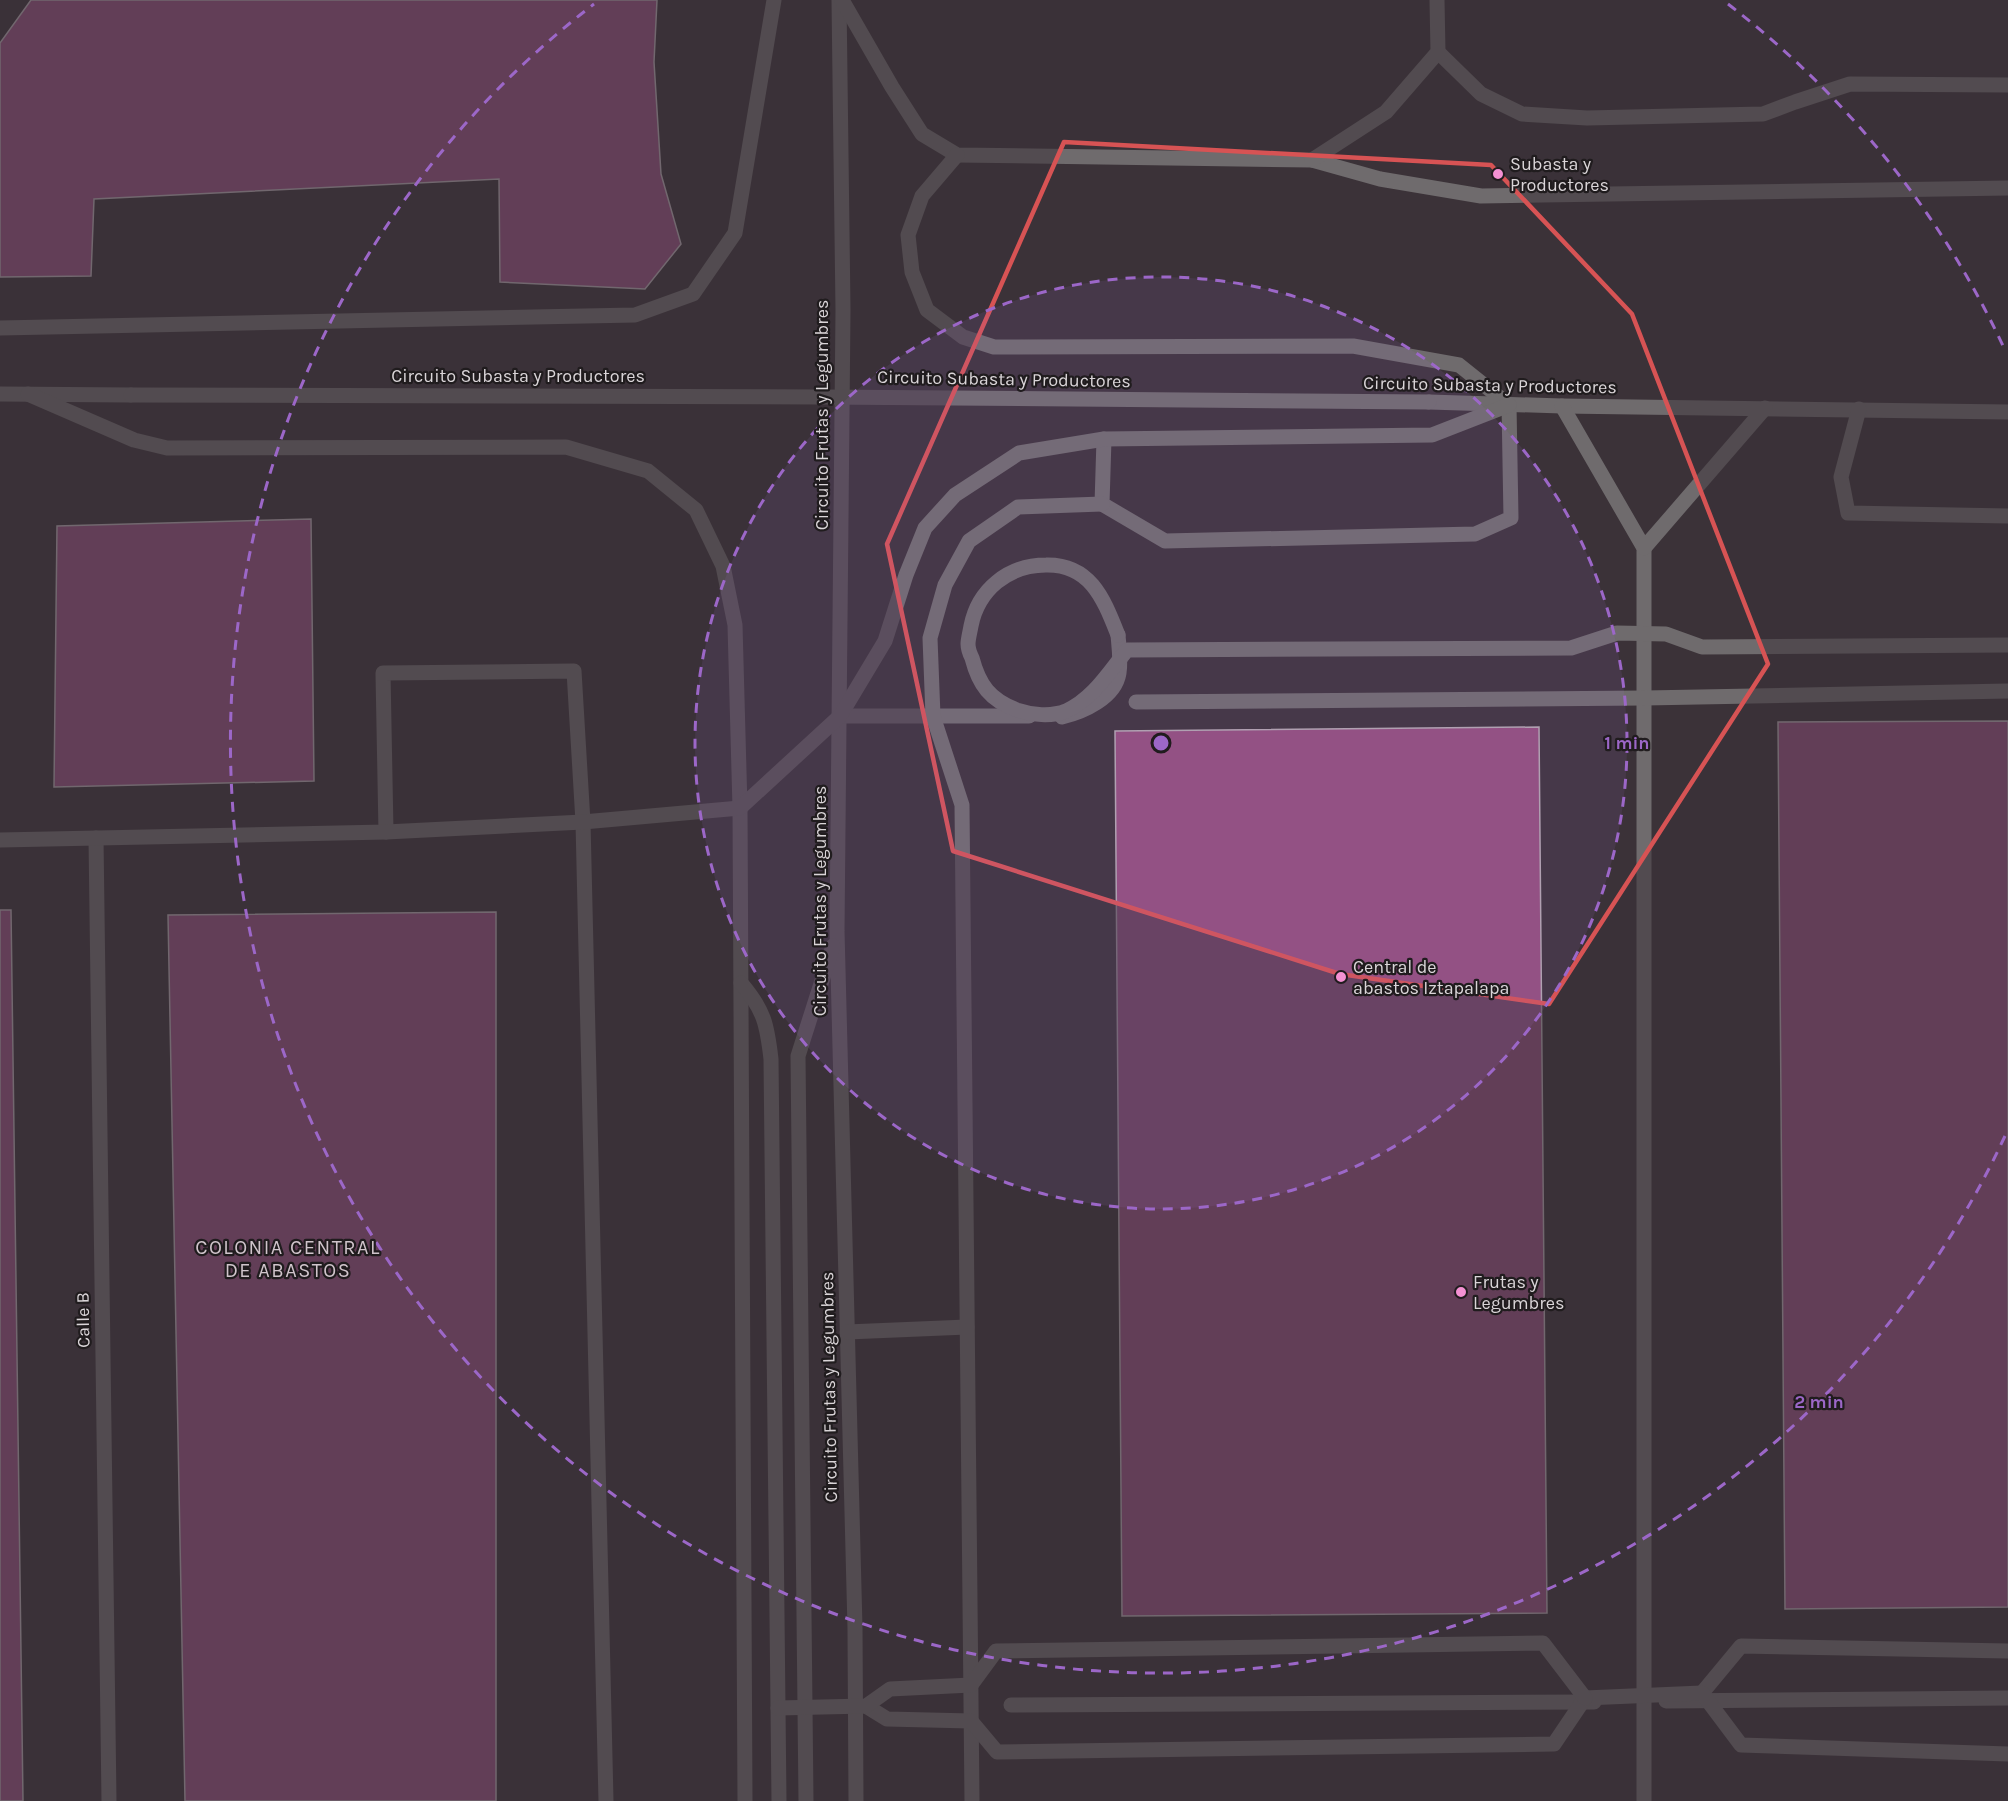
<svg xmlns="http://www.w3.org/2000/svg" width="2008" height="1801" font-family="Karla,sans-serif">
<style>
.building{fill:#924e7c;stroke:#b3a8af;stroke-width:1.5}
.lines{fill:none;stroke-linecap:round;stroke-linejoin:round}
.minor{stroke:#6f6b6d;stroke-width:15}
.minor-bridge{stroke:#6f6b6d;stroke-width:15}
.marked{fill:none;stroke:#d75354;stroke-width:4.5;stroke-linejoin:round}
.ring{fill:none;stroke:#9c67c8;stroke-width:3;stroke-dasharray:10 8}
.poi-dot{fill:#f491d3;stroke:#201c1e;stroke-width:2}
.labels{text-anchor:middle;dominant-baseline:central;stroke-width:4.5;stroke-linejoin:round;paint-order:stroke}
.poi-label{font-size:18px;fill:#dad5d8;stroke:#201c1e;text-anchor:start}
.street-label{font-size:18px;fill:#dad5d8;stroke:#201c1e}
.neighbourhood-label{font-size:20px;letter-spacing:1.5px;fill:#d0c4cb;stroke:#201c1e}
.centre{fill:#9c67c8;stroke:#201c1e;stroke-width:3}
.ring-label{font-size:18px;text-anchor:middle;font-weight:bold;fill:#9c67c8;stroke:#201c1e;stroke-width:4.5;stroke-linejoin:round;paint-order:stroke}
</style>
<rect width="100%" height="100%" fill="#3b3238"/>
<!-- building -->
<g class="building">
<path d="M31,0H657L654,62L661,174L681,244L645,289L500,282L499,179L94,199L91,276L0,277V43Z"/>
<path d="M311,519L314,781L54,787L57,526Z"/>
<path d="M2008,721V1607L1785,1609L1778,722Z"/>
<path d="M1539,727L1547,1613L1122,1616L1115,731Z"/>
<path d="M0,910H11L23,1801H0Z"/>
<path d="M496,912V1801H185L168,915Z"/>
</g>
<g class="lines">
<!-- minor -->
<g class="minor">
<path d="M839,0L843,310L837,931L855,1628L856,1801"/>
<path d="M842,0L892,87L922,134L957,155L1312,160L1380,179L1481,196L2008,188"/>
<path d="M1438,52L1481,94L1522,114L1587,118L1763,114L1795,102L1850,84L2008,85"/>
<path d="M957,155L922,196L908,235L912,272L927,310L963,337L994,347L1353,346L1459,365L1509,405"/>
<path d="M1312,160L1386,112L1438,52L1437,0"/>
<path d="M0,328L635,315L693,294L735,233L774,0"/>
<path d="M0,394L131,395"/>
<path d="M28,394L134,440L167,448L566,447L648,471L696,510L723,566L735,625L740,808L745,1801"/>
<path d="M1429,402L1562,406L2008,412"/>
<path d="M1562,406L1644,548V1801"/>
<path d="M1859,409L1841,477L1848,513L2008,516"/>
<path d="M1104,439L1102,504L1165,541L1475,534L1511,518L1509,405"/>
<path d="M1644,548L1765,408"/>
<path d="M1136,702L1645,698L2008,691"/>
<path d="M840,716H1029"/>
<path d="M1062,717C1083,712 1115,698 1119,673C1121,661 1119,647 1118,635"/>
<path d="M386,832L383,673L574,671L583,822L606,1801"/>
<path d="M96,838L109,1801"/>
<path d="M0,840L386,832L583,822L740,808L840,716L885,641L906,575L925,528L955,495L1019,453L1104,439L1432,435L1509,405"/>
<path d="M741,983C764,1010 767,1024 771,1059L779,1801"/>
<path d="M847,1332L967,1327"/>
<path d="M1702,1693L1741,1646L2008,1651"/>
<path d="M1666,1701L2008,1698"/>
<path d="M1011,1705L1594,1702"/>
<path d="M806,1801L798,1056L833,946"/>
<path d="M972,1801L962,805L933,716L930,638L945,585L969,541L1018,507L1102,504"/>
</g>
<!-- minor-bridge -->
<g class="minor-bridge">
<path d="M131,395L823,397L1429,402"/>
<path d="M1118,635C1104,600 1091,564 1046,565C1008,565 978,590 971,626C970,632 968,639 968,644C968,648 970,654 972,658C979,685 990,700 1017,710C1032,715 1051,717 1066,711C1093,699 1109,672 1127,650L1571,648L1617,633L1666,634L1702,647L2008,645"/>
<path d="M1585,1698L1702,1693L1741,1745L2008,1754"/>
<path d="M866,1706L887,1719L971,1721L997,1752L1554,1744L1585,1698"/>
<path d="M778,1708L866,1706L890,1689L971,1685L996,1651L1543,1643L1585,1698"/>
</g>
</g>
<!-- marked area -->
<path d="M0 0H2008V1801H0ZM1064,142L1491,165L1632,314L1768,664L1549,1004L1340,974L953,851L887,544Z" fill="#3b3238" fill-opacity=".55" fill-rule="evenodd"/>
<path class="marked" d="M1064,142L1491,165L1632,314L1768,664L1549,1004L1340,974L953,851L887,544Z"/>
<!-- distance rings -->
<circle cx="1161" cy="743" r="466" fill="#9c67c8" fill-opacity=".12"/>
<g class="ring">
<circle cx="1161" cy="743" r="466"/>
<path d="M2005 1136A931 931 0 1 1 594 4M1728 4A931 931 0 0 1 2005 350"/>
</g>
<!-- markers -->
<g class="poi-dot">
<circle cx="1498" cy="174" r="6"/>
<circle cx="1341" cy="977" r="6"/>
<circle cx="1461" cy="1292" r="6"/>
</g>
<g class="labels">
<!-- poi labels -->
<g class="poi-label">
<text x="1510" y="164">Subasta y<tspan x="1510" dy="21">Productores</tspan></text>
<text x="1353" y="967">Central de<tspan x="1353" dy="21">abastos Iztapalapa</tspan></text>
<text x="1473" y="1282">Frutas y<tspan x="1473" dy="21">Legumbres</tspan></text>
</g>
<!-- street labels -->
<g class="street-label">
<text x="518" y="376">Circuito Subasta y Productores</text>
<text transform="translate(1004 379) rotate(1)">Circuito Subasta y Productores</text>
<text transform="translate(1490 385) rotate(1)">Circuito Subasta y Productores</text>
<text transform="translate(822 415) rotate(-90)">Circuito Frutas y Legumbres</text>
<text transform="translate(820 901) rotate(-90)">Circuito Frutas y Legumbres</text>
<text transform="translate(83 1320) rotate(-91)">Calle B</text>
<text transform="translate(829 1387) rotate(-91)">Circuito Frutas y Legumbres</text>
</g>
<!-- neighbourhood labels -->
<g class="neighbourhood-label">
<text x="288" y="1247">COLONIA CENTRAL<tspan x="288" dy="23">DE ABASTOS</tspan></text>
</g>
</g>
<circle cx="1161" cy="743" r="9" class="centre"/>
<g class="ring-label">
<text x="1627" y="749">1 min</text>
<text x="1819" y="1408">2 min</text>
</g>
</svg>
